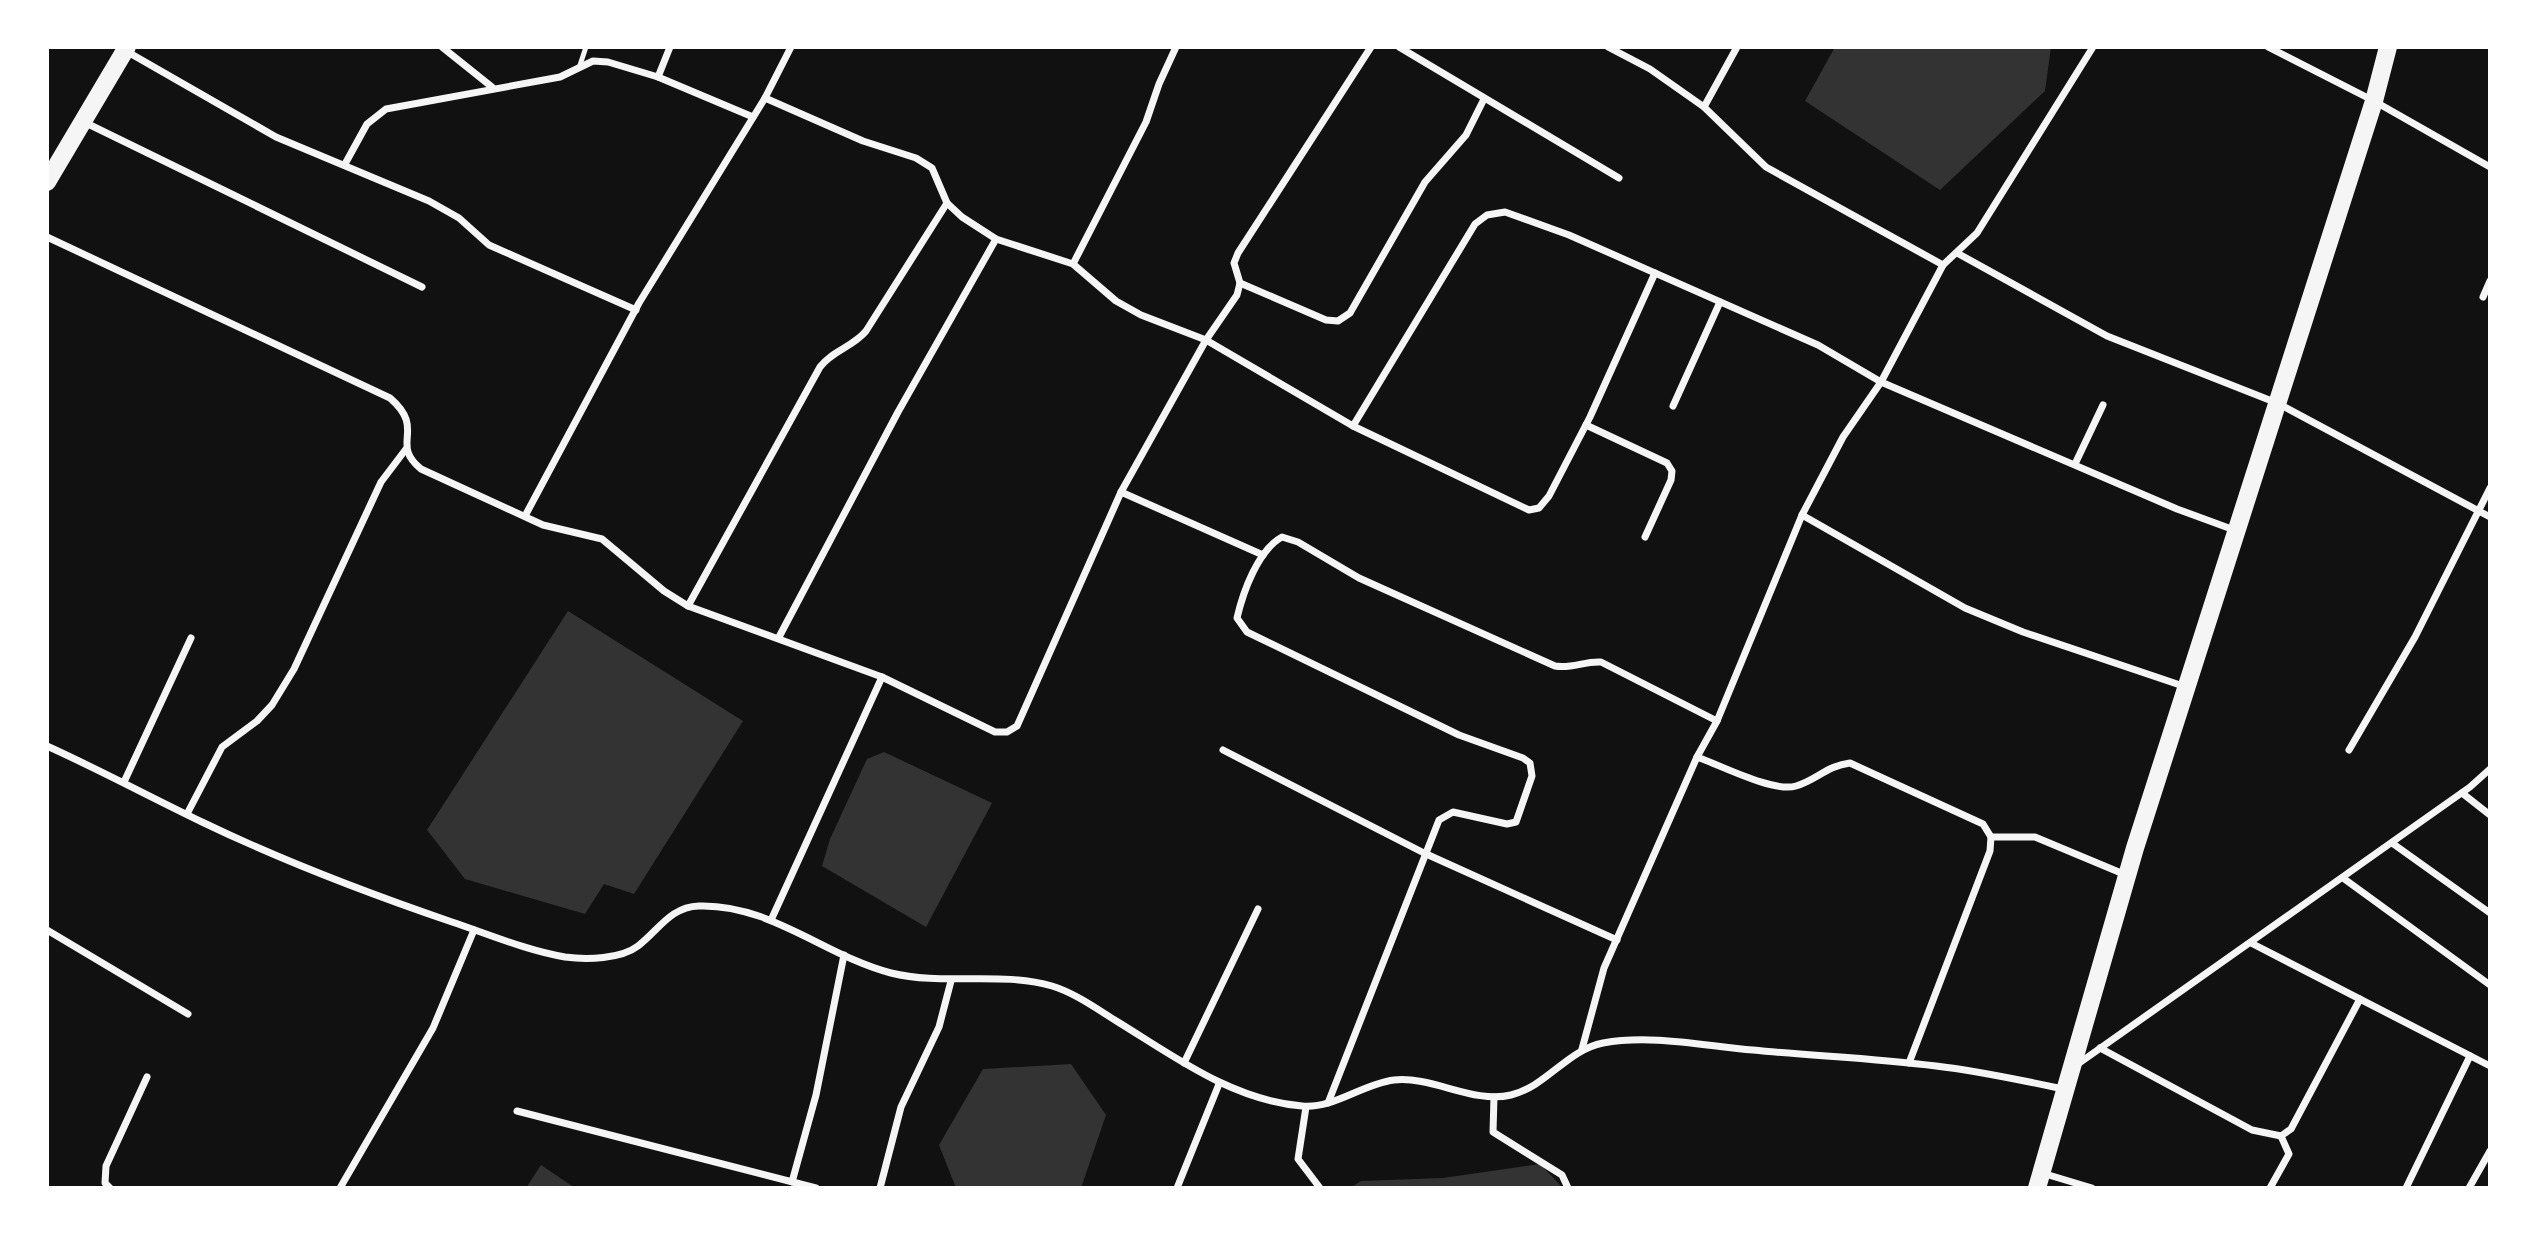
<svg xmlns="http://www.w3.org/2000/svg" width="2537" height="1235" font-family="Jost,sans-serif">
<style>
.water{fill:#333}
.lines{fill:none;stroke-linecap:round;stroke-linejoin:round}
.service{stroke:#f5f5f5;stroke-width:5}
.minor{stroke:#f5f5f5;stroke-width:7}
.primary{stroke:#f5f5f5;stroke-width:18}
</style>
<rect width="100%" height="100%" fill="#111"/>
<!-- water -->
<g class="water">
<path d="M1835,47H2051L2045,91L1940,190L1805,101Z"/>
<path d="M568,611L743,721L634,894L604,884L585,914L465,879L427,830Z"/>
<path d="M884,752L992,803L926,927L822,866L830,839L867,759Z"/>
<path d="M1071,1064L1106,1115L1081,1188H956L939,1145L983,1069Z"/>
<path d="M1540,1164L1563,1188H1350L1361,1181L1443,1178Z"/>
<path d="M541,1165L575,1188H526Z"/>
</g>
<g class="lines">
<!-- service -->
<path class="service" d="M580,65L586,47"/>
<!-- minor -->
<g class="minor">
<path d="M442,47L492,87"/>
<path d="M1399,47L1619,178"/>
<path d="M1608,47L1650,69L1704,107L1766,167L1943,265"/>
<path d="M2268,47L2374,101L2490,167"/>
<path d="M126,51L276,137L429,201L459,218L489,245L636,310"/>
<path d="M658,77L670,47"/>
<path d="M765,98L863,141L916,158L932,168L947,203L962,217L996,239L1073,264L1116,301L1141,315L1206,340L1353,426L1529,510L1539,508L1549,496L1590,417L1655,273"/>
<path d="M1704,107L1737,47"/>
<path d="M84,122L422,287"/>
<path d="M345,164L367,124L386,109L560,77L593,61L608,62L658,77L753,117"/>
<path d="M47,237L390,398C427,430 389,443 421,469L543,525L602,539L664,591L688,606L882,677L995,732H1007L1017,726L1121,492L1206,340L1237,295L1240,283L1234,263L1238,253L1371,47"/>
<path d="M1957,253L2107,336L2277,403L2490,517"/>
<path d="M1073,264L1146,122L1159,84L1176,47"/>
<path d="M1240,283L1326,320L1338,321L1350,313L1425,182L1466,135L1484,99"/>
<path d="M2483,297L2490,281"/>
<path d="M1673,406L1720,302"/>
<path d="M1586,425L1667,463L1672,471L1671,480L1645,537"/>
<path d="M1353,426L1475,224L1487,215L1505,212L1569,235L1818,345L1881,382L2177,509L2237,531"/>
<path d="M2075,464L2103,405"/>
<path d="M1121,492L1263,555"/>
<path d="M1802,515L1965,608L2023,632L2186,687"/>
<path d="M525,516L639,303L765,98L791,47"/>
<path d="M688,606L820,367C833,350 853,347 866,331L947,203"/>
<path d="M779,637L898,412L996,239"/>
<path d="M47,746C100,770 150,797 202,822C283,861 367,893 452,922C488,934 528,951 565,957C587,960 621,959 638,946C659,930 670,907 699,906C771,904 825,956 891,973C943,986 1000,971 1052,986C1075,993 1097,1009 1118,1022C1175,1057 1232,1100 1302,1106C1334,1109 1362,1084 1394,1080C1433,1076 1473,1104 1511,1095C1547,1086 1567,1050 1603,1043C1651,1034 1705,1046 1753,1050C1814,1056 1876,1058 1936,1066C1979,1071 2021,1080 2063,1089"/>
<path d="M1223,750L1424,853L1617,940"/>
<path d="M2349,750L2415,637L2490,488"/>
<path d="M1697,757C1720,765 1774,793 1796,786C1817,780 1826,766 1850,763L1983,824L1991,837L1990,851L1909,1063"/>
<path d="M124,782L191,638"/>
<path d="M2462,793L2490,815"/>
<path d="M187,814L222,747L257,721L272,705L294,669L381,482L406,449"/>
<path d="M1991,837H2035L2126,875"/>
<path d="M2392,843L2490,913"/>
<path d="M2343,878L2490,985"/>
<path d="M772,918L882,677"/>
<path d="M47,930L188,1014"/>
<path d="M2251,943L2490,1066"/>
<path d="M2100,1048L2252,1130L2281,1136L2291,1129L2360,999"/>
<path d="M1582,1049L1604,968L1697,757L1717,721L1802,515L1843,437L1881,382L1943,265L1977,233L2093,47"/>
<path d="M1184,1063L1258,909"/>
<path d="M2075,1066L2470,787L2490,769"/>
<path d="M1494,1097L1493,1132L1562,1175L1568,1188"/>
<path d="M1328,1103L1439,820L1453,812L1507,824L1516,822L1532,776L1530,763L1523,758L1459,735L1247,632L1237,618C1243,592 1258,550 1282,537L1298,542L1359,578L1555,666C1572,669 1584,661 1601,662L1717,721"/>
<path d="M1306,1107L1298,1159L1320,1188"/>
<path d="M517,1111L816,1188"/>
<path d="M2042,1173L2092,1188"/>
<path d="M792,1182L816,1095L844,955"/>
<path d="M110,1188L105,1183L106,1166L147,1077"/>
<path d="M340,1188L433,1028L474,930"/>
<path d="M880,1188L901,1107L939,1027L951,981"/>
<path d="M1177,1188L1219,1084"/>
<path d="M2270,1188L2289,1154L2281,1136"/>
<path d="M2406,1188L2470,1056"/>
<path d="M2469,1188L2490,1151"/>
</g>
<!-- primary -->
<g class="primary">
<path d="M47,182L127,47"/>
<path d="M2037,1188L2135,848L2374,101L2388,47"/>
</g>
</g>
<!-- border -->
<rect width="2537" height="1235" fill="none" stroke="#ffffff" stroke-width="98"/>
</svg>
